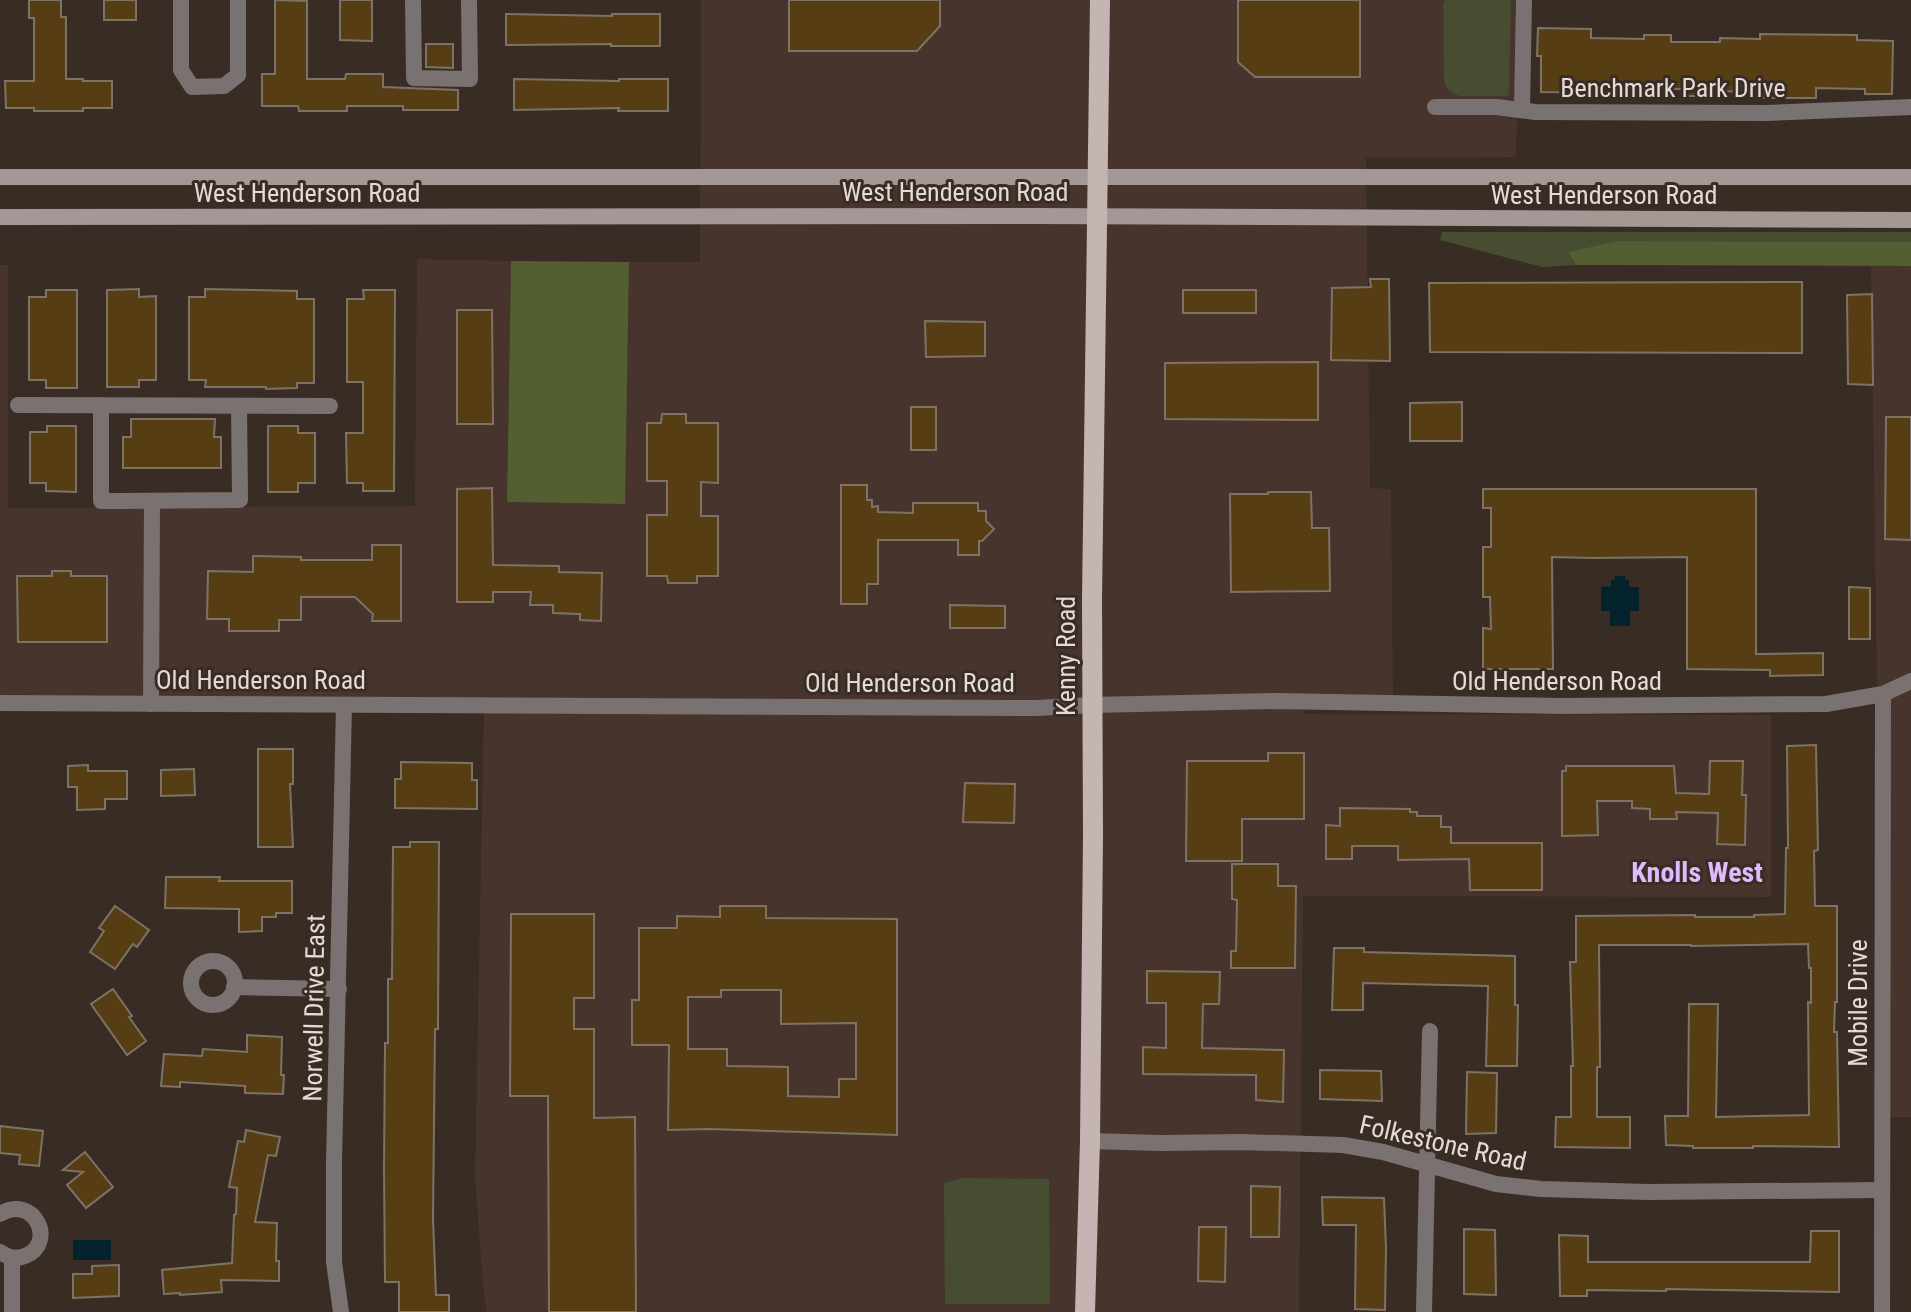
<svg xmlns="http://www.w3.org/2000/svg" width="1911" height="1312" font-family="'Roboto Condensed',sans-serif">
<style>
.commercial{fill:#47352d}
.green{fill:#464d31}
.forest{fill:#535e31}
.water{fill:#03222b}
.building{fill:#573d14;stroke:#7c7366;stroke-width:2;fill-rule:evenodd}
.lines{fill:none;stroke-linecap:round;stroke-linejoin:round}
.minor{stroke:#7a7271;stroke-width:16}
.secondary{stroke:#a49896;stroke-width:16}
.primary{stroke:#c5b5b2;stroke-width:20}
.labels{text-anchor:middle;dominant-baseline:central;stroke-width:6;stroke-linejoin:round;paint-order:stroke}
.street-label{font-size:26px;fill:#e4dbd7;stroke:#382c25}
.neighbourhood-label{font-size:28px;font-weight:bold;fill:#dfbafd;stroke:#382c25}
</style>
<rect width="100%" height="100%" fill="#382c25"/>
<!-- commercial -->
<g class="commercial">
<path d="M701,0H1520L1516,157L1366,158L1370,488L1391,489L1393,700L1304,703V714L1771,715V897L1303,896L1299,1312H487L484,1296L475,1177L484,705L0,703V265H8V508L415,506L417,259L511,261L507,502L624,504L629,262H700Z"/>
<path d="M1871,265L1911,266V1117H1881V694L1877,683Z"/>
</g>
<!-- green -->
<g class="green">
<path d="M1445,0H1511L1509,95L1506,96H1460C1451,94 1445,89 1444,79L1443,4Z"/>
<path d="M1442,232H1911V242L1619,241L1569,253L1576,265L1542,267L1440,240Z"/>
<path d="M962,1178L1049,1179L1050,1304H945L944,1183Z"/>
</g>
<!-- forest -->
<g class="forest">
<path d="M1619,241L1911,242V266L1576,265L1568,252Z"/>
<path d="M511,261L629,262L625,504L507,502Z"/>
</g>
<!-- water -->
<g class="water">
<path d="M1615,576H1625V580H1629V587H1639V611H1630V626H1610V611H1601V587L1611,586V580H1615Z"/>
<rect x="73" y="1240" width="38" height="20"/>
</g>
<!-- building -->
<g class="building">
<path d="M29,0H61V17H66V79H83V81H112V108H83V111H34V108H6L5,81H34V18H29Z"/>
<rect x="104" y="0" width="32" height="20"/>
<path d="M275,0L307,1V79H345L346,74H383V87L458,90V110H403V106H347V111H299L298,106H262V74H275Z"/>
<path d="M340,0H372V41L340,40Z"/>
<path d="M789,0H940V26L917,51H789Z"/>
<path d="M1238,0H1360V77H1255L1238,62Z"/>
<path d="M506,14L612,16V14H660V46H611V44L506,45Z"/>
<path d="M1538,28L1591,29V38L1644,39V35H1671V42H1720V38L1760,39V34L1857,35V40L1893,41L1892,94H1865V89L1816,88V98H1763V92L1710,91V96H1682L1683,89L1635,88V93L1541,92V56H1537Z"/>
<path d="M426,44H453V68L426,67Z"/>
<path d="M514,79L619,81V79H668V111H618L619,108L514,110Z"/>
<path d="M1370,279H1389L1390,361L1331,360L1332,288L1371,287Z"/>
<path d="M1802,282V353L1430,352L1429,283Z"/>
<path d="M139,289V297L156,296V380H139V387H107V290Z"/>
<path d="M205,289L297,291V299H314V383H297V388L266,389V387H205L206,380H189V297H205Z"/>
<path d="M46,290H77V388H46V380H29V297H46Z"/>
<path d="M363,290H395L394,491H363V483H347L346,433H363V382H347V299H364Z"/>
<rect x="1183" y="290" width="73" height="23"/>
<path d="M1872,294L1873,385L1848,384L1847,295Z"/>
<path d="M457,310H492L493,424H457Z"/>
<path d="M925,321L985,322V356L926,357Z"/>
<path d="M1318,362V420L1165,419V363Z"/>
<path d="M1462,402V441H1410V403Z"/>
<rect x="911" y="407" width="25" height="43"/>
<path d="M662,414H686V423H718V483L701,482V516H718V576H697V583H668L667,576H647V515H667V481H647V423H661Z"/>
<path d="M1886,417H1911V540L1885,539Z"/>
<path d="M131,419H215L214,437H221V468H123V437H131Z"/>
<path d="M47,426H76V492L46,491V483H30V432H47Z"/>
<path d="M268,426H298V433H315V483H298V492H268Z"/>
<path d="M841,485H867V500H872V507L878,506V512L913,513V503H978V511H986V521L994,529L982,541H979V555H958V540H878V584H867V604H841Z"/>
<path d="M492,488L493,565L559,566V572L602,573L601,621L580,620V614L553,613V605H530L531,592H493V602H457V489Z"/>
<path d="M1483,489H1756V654L1823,653V675L1770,676V670L1687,669V557L1593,558L1552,557L1553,669H1483V628L1491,629L1490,597H1483V547H1491V508H1483Z"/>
<path d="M1268,492H1311L1312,528H1329L1330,591L1231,592L1230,494H1268Z"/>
<path d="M372,545H401V621H372L373,614L355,597H301V620H279V631H229V619H207L208,571L253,572V556L301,557V560H372Z"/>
<path d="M52,571H71V576H107V642H18L17,576H52Z"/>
<path d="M1849,587L1870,588V639H1849Z"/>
<path d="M950,605L1005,606V628H950Z"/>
<path d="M1816,745L1818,850L1814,851L1815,906H1837V1002H1835L1834,1032H1837L1839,1147L1753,1146V1148H1693V1146L1666,1145L1665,1116H1688L1689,1004H1718L1716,1117L1809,1115L1808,1002L1811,1003V968H1809L1808,944L1691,946V945H1599L1600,1067H1597V1117H1630V1148L1555,1147L1556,1117H1571V1066H1573L1570,962H1576V916L1695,915V917H1754V915L1785,914L1786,848H1788L1787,746Z"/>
<path d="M258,749H293V784H290L293,847H258Z"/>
<path d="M1268,753H1304V819H1242V861H1186L1187,761H1268Z"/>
<path d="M1710,761H1743L1742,795H1746L1745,845L1717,844L1718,813L1676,812L1677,819H1650V809L1632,808V801H1597L1598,835L1562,836V771H1566V766H1674L1676,793L1709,794Z"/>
<path d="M401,762L472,763V780H477V809L395,808V779H401Z"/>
<path d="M88,765V771H127V799H105V809L77,810V787H68V766Z"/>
<path d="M194,769L195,795L161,796V770Z"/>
<path d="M965,783L1015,784L1014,823L963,822Z"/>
<path d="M1340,808L1410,809V812H1417V816H1441V827H1451V843H1542V890H1470L1469,859L1398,860V846H1352V859H1326V825L1340,826Z"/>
<path d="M410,842H439L438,1029H435L433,1219L436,1295H449V1312H399V1282H385L384,1169L385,1043H388V979H392L393,847H410Z"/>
<path d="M1232,864H1278V886H1296L1295,968H1231V951H1236L1237,900L1232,899Z"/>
<path d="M166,877H220L219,881H292V913H276V917H262V931L239,932V909L165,908Z"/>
<path d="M115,906L149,930L137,947L133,944L115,969L90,952L104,931L99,928Z"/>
<path d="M720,906H766V918L897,919V1135L708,1129L668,1130L669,1045H632V1000H639V928H677V916L720,917ZM721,990H781V1024L856,1023V1079H839V1097L788,1096V1067L727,1066V1049H688V997H721Z"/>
<path d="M511,914H594V998H574V1029H594V1118L635,1117L636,1312H549L548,1096H510Z"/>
<path d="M1334,948H1364V952L1515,956V1005H1518L1517,1066H1486L1488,986L1363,983V1010H1332Z"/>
<path d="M1147,971L1220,972L1219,1004H1203L1202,1048L1284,1050L1283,1102L1256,1100V1075L1143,1074V1047L1166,1048V1003H1147Z"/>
<path d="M113,989L132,1016L129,1017L146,1041L127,1055L91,1004Z"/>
<path d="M247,1035L282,1037L281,1075H284L283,1094L245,1093V1086L180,1082V1087L161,1086L164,1054L202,1056L203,1049L247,1052Z"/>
<path d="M1320,1070L1381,1071L1382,1101L1320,1099Z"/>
<path d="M1467,1072L1497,1073L1496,1133L1466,1134Z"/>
<path d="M0,1126L43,1131L39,1166L19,1164L20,1155L0,1153Z"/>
<path d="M246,1130L280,1137L276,1156L268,1155L255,1222L277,1223L276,1261H279V1281L221,1280L222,1292L180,1295V1293L164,1294L162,1270L232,1263L234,1215L236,1214L237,1188L229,1187L238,1141L244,1142Z"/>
<path d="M85,1152L113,1187L86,1208L67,1185L83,1172L63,1170Z"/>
<path d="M1251,1186L1280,1187L1279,1237H1251Z"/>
<path d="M1322,1197L1384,1198L1386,1249L1385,1310L1355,1309L1356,1225H1323Z"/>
<path d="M1199,1227H1226L1225,1282L1198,1281Z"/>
<path d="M1464,1229L1495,1230L1496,1295L1464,1294Z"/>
<path d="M1811,1231H1839V1292L1666,1289V1291L1587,1290V1296H1560L1559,1235L1588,1236V1262H1810Z"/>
<path d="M119,1265V1296L73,1298V1274H92V1266Z"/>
</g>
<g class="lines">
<!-- minor -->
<g class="minor">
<path d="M181,0V70L192,87L224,86L238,75V0"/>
<path d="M413,0L414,78L470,79L469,0"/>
<path d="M1435,107H1497L1535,112L1765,113L1911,107"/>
<path d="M1522,110L1524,0"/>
<path d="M18,405L330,406"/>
<path d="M101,405V501H120L240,500L239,406"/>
<path d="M0,703L1036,708L1092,705L1276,701L1560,706L1826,704L1883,694L1911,681"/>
<path d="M151,704L152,501"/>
<circle cx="213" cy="983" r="22"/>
<path d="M234,987L339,989"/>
<path d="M1090,1141L1161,1143L1241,1142L1343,1145L1383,1152L1496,1184L1541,1189L1648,1192L1882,1190"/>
<path d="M0,1214C35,1193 57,1244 25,1256C15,1260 8,1257 0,1252"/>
<path d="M12,1312V1258"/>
<path d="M341,1312L334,1262V1162L344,705"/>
<path d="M1424,1312L1430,1031"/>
<path d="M1882,1312L1883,694"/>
</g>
<!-- secondary -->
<g class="secondary">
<path d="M0,177H1911"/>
<path d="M0,217L1035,216L1911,220"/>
</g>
<!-- primary -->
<path class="primary" d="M1085,1312L1090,1141L1093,835L1092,600L1100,0"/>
</g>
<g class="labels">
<!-- street labels -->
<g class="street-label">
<text x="1673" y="88">Benchmark Park Drive</text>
<text x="955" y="192">West Henderson Road</text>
<text x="307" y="193">West Henderson Road</text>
<text x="1604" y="195">West Henderson Road</text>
<text transform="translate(1066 656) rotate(-90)">Kenny Road</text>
<text x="261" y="680">Old Henderson Road</text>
<text x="1557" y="681">Old Henderson Road</text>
<text x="910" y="683">Old Henderson Road</text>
<text transform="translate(1858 1003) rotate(-90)">Mobile Drive</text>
<text transform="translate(314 1008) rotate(-89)">Norwell Drive East</text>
<text transform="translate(1443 1143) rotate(13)">Folkestone Road</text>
</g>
<!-- neighbourhood labels -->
<g class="neighbourhood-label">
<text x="1697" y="872">Knolls West</text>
</g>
</g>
</svg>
